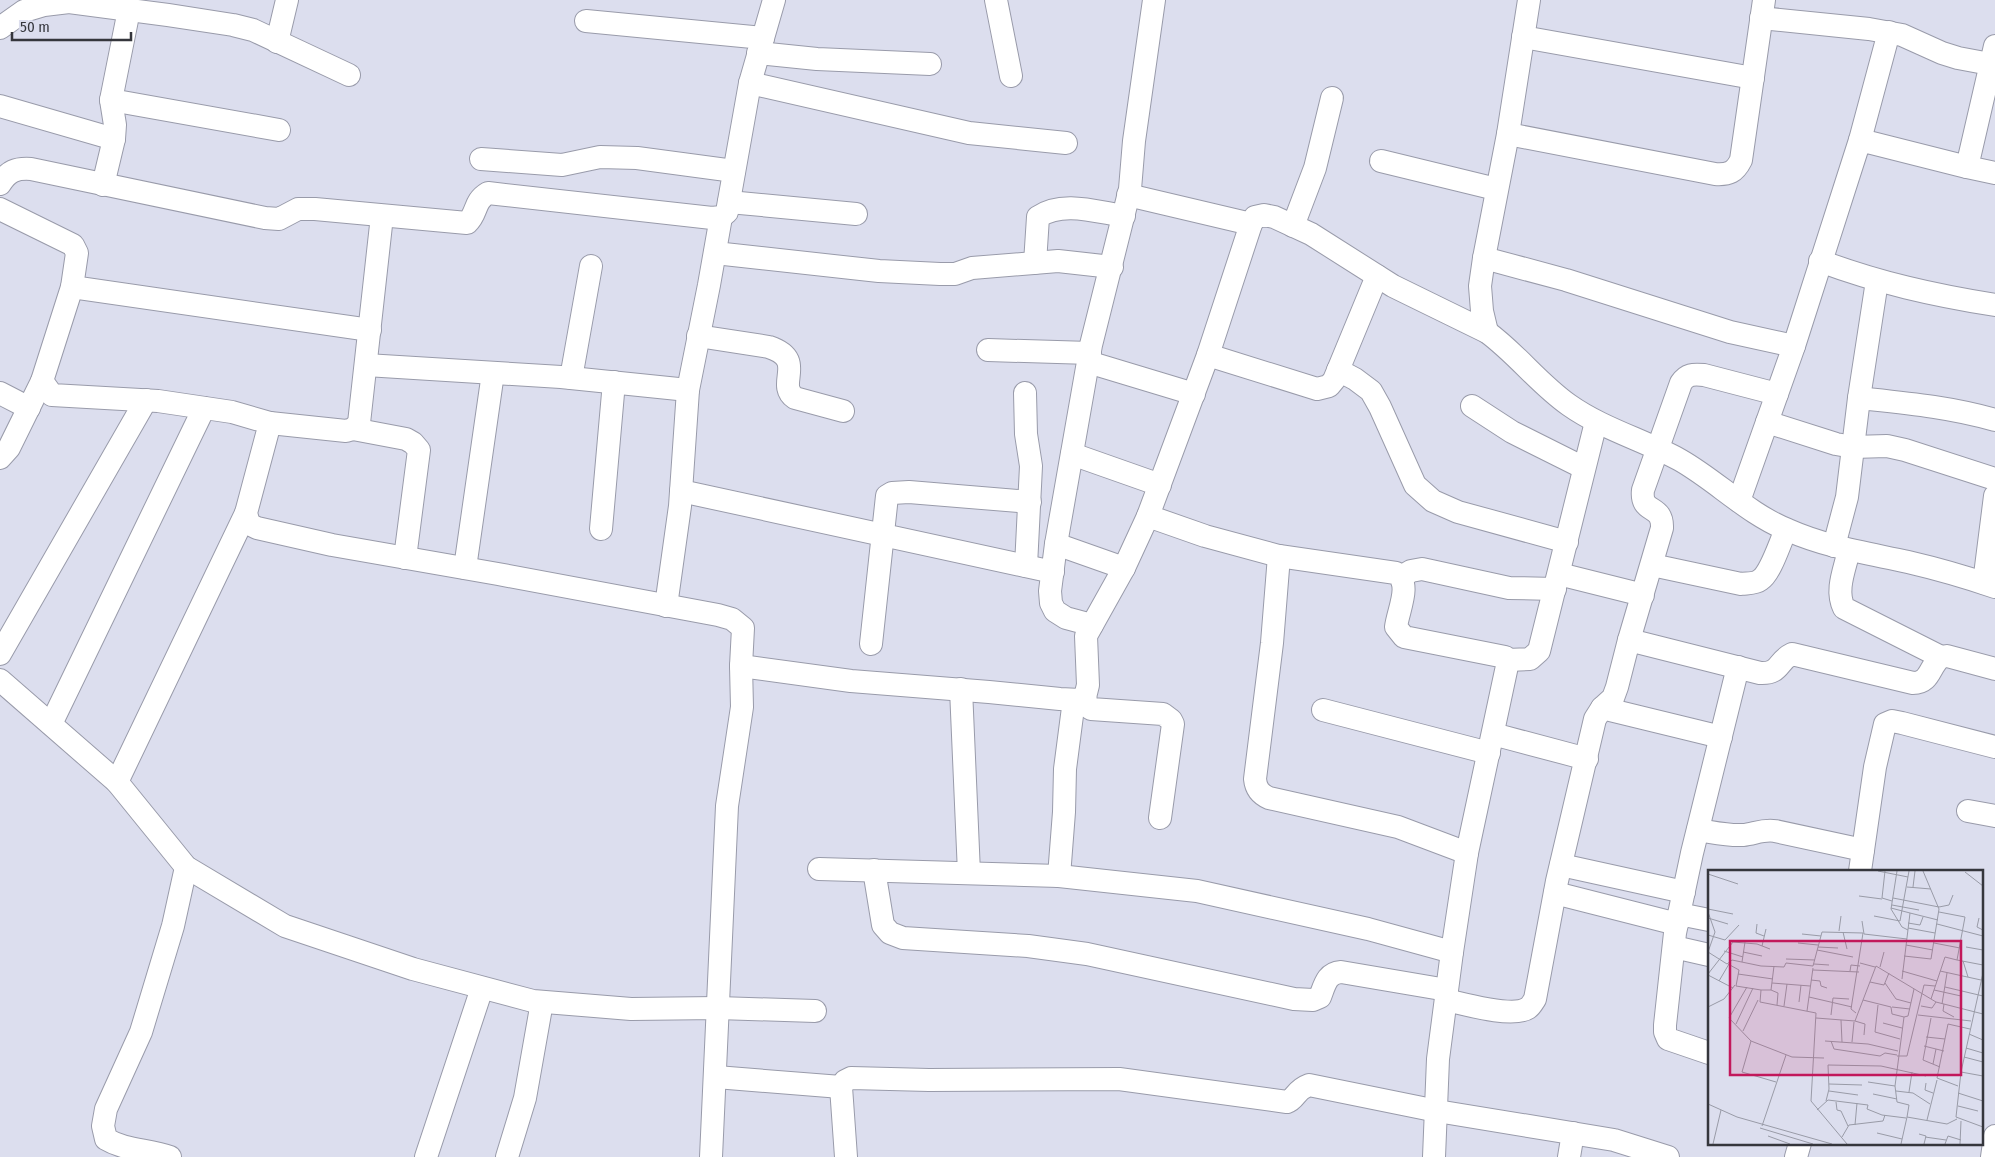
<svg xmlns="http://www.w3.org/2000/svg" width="1995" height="1157" font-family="'Fira Sans Condensed',sans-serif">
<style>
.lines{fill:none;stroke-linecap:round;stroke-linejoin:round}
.minor-casing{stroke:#999baa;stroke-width:24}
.minor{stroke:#fff;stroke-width:22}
.inset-road{fill:none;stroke:#999ba7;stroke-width:1}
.view{fill:#c2185b;fill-opacity:0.15;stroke:#c2185b;stroke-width:2.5}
.inset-edge{fill:none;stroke:#35363c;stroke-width:2.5}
</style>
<rect width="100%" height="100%" fill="#dcdeee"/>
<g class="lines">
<defs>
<g id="minor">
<path d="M996,0L1011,76"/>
<path d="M1761,18L1869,29L1902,35L1942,53L1958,58L1990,64"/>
<path d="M586,21L763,38"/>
<path d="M0,28L24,11L44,5L69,2L168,15L233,25L253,30L349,75"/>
<path d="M1523,37L1753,78"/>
<path d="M277,42L287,0"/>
<path d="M1995,46L1967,167L1995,173"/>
<path d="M758,53L817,59L930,64"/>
<path d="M750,83L969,133L1066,143"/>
<path d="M111,100L279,130"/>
<path d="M0,106L114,139"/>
<path d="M1508,134L1715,174C1729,175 1735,172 1741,160L1764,0"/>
<path d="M1860,140L1889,32"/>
<path d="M481,159L562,165L600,157L637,158L734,171"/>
<path d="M1381,161L1496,189"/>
<path d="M0,184C8,171 16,168 31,169L265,218L279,219L298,209H315L467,223C478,213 473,202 488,193L712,218L721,217L727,212L750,83L774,0"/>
<path d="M103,185L114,139L115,125L111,100L129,10"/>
<path d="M1128,195L1251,224"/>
<path d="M729,202L856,214"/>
<path d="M0,209L73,245L77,253L72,287L42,381L52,395L158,401L232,412L270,423L246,513L249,524L257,528L332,545L498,574L718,615L732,619L743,628L741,666L742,707L727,806L711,1157"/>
<path d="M1293,226L1315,168L1332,98"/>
<path d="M715,253L879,271L940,274H955L972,268L1058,261L1112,267"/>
<path d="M1484,258L1566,280L1730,332L1794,346"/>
<path d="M1820,261C1879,283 1933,295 1995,305"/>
<path d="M1035,263L1038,217C1062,200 1097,212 1124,216"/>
<path d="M72,287L370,330"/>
<path d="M1487,332L1482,311L1480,286L1484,258L1508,134L1529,0"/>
<path d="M698,336L769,347C808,360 775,384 795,398L843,411"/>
<path d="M988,350L1090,353"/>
<path d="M1208,355L1317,389L1329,386L1334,380L1377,276"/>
<path d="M1088,362L1194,394"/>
<path d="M366,365L561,377L688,390"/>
<path d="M1338,370L1355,379L1371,391L1380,407L1415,485L1433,501L1458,512L1567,542"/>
<path d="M571,378L591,266"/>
<path d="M0,393L29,408"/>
<path d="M1025,393L1026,434L1031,466L1026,566"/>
<path d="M1859,398C1905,403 1950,407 1995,420"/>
<path d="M1472,406L1512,432L1584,468"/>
<path d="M1767,422L1836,444L1853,447L1887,446L1905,450L1995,479"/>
<path d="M270,423L346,431L353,429L359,423L382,216"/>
<path d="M353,429L406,439L413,443L419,450L405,558"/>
<path d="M1072,454L1160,485"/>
<path d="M0,458L9,448L42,381"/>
<path d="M681,491L1053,572"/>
<path d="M1739,501L1794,346L1860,140L1967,167"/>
<path d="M1148,516L1205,536L1279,556L1396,573C1412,584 1398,610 1396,627L1404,637L1505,657L1507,666L1467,853L1452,952L1438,1059L1434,1157"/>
<path d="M601,529L614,382"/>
<path d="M1056,544L1124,568"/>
<path d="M1834,546L1847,497L1859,398L1877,281"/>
<path d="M1849,550C1845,569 1835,590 1844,608L1941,657"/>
<path d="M1279,556L1272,643L1255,779C1256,789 1260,794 1269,798L1398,827L1467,853"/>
<path d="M1652,565L1741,584C1747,583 1755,584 1760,580C1771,573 1780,542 1786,530"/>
<path d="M465,568L493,373"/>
<path d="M1559,574L1643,595"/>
<path d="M1401,577L1411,571L1422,569L1509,588L1555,589"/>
<path d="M1984,583L1995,496"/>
<path d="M666,606L680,506L688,390L709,285L721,217"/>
<path d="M1092,625L1066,618L1055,611L1051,603L1050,591L1056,544L1091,345L1130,189L1134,141L1154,0"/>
<path d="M1629,640L1760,673C1781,674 1777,661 1792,654L1913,683C1931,683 1929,666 1941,657L1947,656L1995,669"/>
<path d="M871,644L887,496L892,493L909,492L1030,502"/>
<path d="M0,654L146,400"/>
<path d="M1507,660L1530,659L1539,651L1596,422"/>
<path d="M741,666L851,681L989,692L1060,699L1080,700L1085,697L1088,685L1086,636L1124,568L1148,516L1208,355L1251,224L1255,217L1264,215L1274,217L1311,234L1393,286L1487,332C1517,354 1539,384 1569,405C1603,429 1644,440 1680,460C1717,481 1748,514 1788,530C1826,547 1867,553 1908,562C1938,569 1966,577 1995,587"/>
<path d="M0,680L117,782L186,867L285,926L413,969L533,1001L631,1009L718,1008L815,1011"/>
<path d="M961,689L969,873"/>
<path d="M1085,697L1087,706L1091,709L1163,714L1171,720L1173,724L1160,818"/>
<path d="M1602,708L1721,737"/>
<path d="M1323,710L1489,753"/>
<path d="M51,724L204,408"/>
<path d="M1493,734L1587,759"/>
<path d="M117,782L246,513"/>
<path d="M1968,811L1995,816"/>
<path d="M1698,830C1712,832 1728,836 1743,835C1754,834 1763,829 1775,831L1863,850"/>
<path d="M1561,865L1684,892"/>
<path d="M819,869L1059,876L1197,891L1368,929L1452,952"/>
<path d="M874,870L883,925L890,933L903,938L1028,946L1087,954L1294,999L1313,1000L1320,997C1325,984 1327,973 1341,972L1447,990"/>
<path d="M1860,871L1875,767L1885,724L1892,721L1902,723L1995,747"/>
<path d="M1059,876L1064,812L1065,769L1074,700"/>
<path d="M1555,893L1677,924"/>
<path d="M1679,914L1709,920"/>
<path d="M1674,947L1709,955"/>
<path d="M1446,1000C1464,1004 1513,1018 1528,1008C1531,1006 1533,1002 1535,999L1557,881L1595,719L1602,708L1613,698L1617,687L1629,640L1662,528C1663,503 1640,515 1643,490L1681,383C1687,374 1693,374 1704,375L1777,394"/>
<path d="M1709,1053L1668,1039L1665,1032V1025L1675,933L1692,853L1738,667"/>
<path d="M716,1077L841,1087"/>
<path d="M170,1157C149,1149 126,1151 106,1139L103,1126L106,1109L141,1032L173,926L186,867"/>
<path d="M426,1157L482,988"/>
<path d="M507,1157L525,1098L542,1002"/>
<path d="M846,1157L841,1087L845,1081L851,1078L929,1080L1119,1079L1287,1102C1296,1099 1295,1090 1309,1085L1437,1111L1614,1140L1668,1157"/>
<path d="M1569,1157L1573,1133"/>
<path d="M1796,1157L1800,1143"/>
<path d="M1992,1157L1995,1136"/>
</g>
</defs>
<!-- minor casing -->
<use href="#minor" class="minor-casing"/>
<!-- minor -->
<use href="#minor" class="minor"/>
</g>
<!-- overview -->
<g transform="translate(1708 870)">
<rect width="275" height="275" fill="#dcdeee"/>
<path class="inset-road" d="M170,1L200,7M177,1L174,28L184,31M189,1L183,39L194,57L200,60M257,2L275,16M0,4L30,14M199,17L223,19M205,17L207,1M151,26L174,29M185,28L231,37L241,35L245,25M184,35L211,40M183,38L202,43L194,109M0,39L25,44M0,42L7,62L0,82M231,42L257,47L249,90L275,95M202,43L230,50M166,46L192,51L201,1M0,48L20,54M271,48L269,57L275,60M154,51L156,64L199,69M200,53L212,55L215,47M49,54L48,63L56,66M229,54L275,66M200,58L227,63M131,61L133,46M135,62L139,79M94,64L113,66M0,65L17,70L31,55M90,73L110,75M226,73L252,78M198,75L225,80M54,76L58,59M110,77L130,78M258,77L275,80M109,80L145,87M16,81L35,87M0,82L19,94L24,90L53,96L76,97L78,93L105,96L114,62L155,63L143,139L148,143M35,82L54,86M196,86L223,89L231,39L215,1M78,89L107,90M255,91L260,107M34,92L37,72M152,93L167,97M20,94L31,100L28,116L53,120L52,132L108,143L103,231L139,274M106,94L121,95M172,97L176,82M105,100L151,102M142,101L143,95L152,96M194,101L229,111M232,101L273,110M275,103L253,202L248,247L275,257M0,104L25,72L49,74L62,79M30,104L65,109M0,105L25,118M103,110L112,111L113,116L119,118M11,111L21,94M162,112L176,115L181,103M64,113L102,116M177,113L188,129L203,133M39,117L21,148L43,171L84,187L116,188M237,117L275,126M53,120H63L66,96M63,120L70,123L69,135M226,120L253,126M101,127L144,137M223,129L237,87L249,90M155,130L183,137L184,144L196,147L187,216L189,232L201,235L199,247M91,132L93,115M234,134L239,103M236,134L235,141L246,147M170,135L167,162L192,169M76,136L79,114M213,136L224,138L228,132M0,137L16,129L27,115M184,137L202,139M99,141L105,98M123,145L125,128L141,129M210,145L263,151M196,147L200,146L206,119M108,148L147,151L168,96L228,132L275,144M223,148L215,190L232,197M133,150L134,172M147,151L157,154L156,165M175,153L194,158M28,154L45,118M35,161L50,130M261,164L275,170M218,167L237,169M43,171L34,202L68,212M117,171L160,174L190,181M123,171L126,179L172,186L177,183L189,185M144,172L146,152M216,176L236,181M258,178L275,183M189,186H199L216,115L227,116M256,187L275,192M225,194L228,179M253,202L275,206M120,205H153M160,212L187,216M218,213L217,220L225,223M121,214L154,215M250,216L229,208L240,154L262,159M121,221L150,225M188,221L205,223L222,234M201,222L204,202M250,223L275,231M165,224L189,229M118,231L121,219L120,195L173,196L218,206M128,232L129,240L133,241L140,256M0,234L29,247L124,274M250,236L270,241M109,240L120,230L160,235L159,239L174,245L198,248M219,250L229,210M147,255L149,233M54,256L78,185M52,258L105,274M169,263L194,269M211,264L218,266L216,274M60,266L82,274M134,267L141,255L175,251L177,245M217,267L238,270M5,274L13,240M193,274L199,247L239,254L249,249M237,274L240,266L253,270M252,274L253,251"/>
<path class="view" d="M22,71H253V205H22Z"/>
<rect width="275" height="275" class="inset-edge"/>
</g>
<!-- scale -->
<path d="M12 32v8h119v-8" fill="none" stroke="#35363c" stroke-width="2.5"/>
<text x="20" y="32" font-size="15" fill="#35363c" stroke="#dcdeee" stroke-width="4" paint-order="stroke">50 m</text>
</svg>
